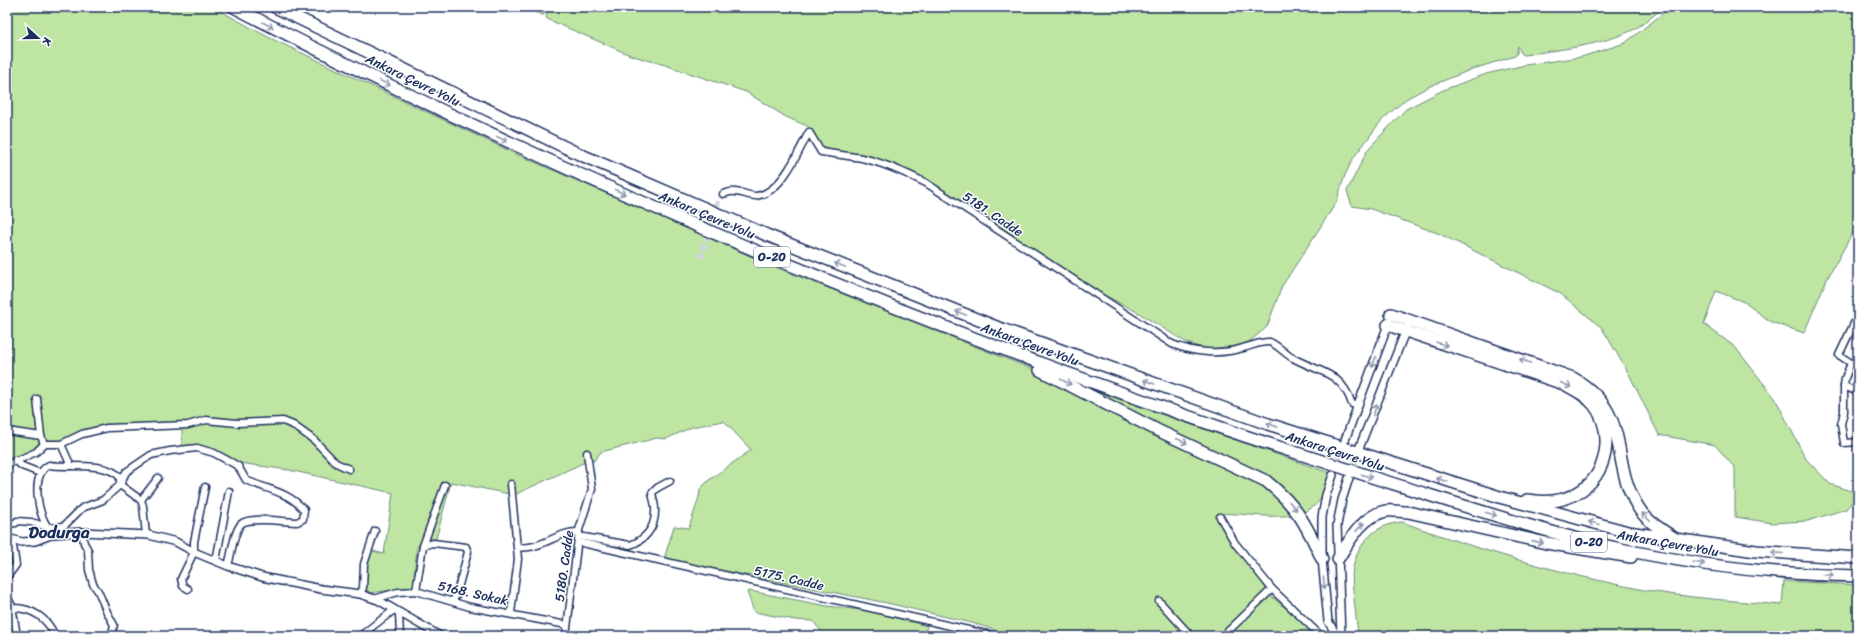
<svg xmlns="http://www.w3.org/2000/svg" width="1865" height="643" font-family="Sriracha,sans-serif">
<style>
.green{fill:#bee5a1;stroke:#6c8a80}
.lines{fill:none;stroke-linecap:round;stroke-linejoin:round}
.minor-tunnel{stroke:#d1d5df;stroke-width:6;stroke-dasharray:6 3;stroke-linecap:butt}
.tertiary-tunnel{stroke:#d1d5df;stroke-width:7;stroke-dasharray:7 3.5;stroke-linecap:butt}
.minor-casing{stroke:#1b2f5e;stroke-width:9}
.tertiary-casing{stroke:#1b2f5e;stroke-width:10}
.motorway-casing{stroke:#1b2f5e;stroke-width:14}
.minor{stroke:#fff;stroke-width:6}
.tertiary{stroke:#fff;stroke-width:7}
.motorway{stroke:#fff;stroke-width:11}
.oneway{stroke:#8d97ae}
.labels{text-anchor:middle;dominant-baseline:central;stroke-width:3;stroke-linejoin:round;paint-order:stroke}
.shield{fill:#fff;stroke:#5f6d8e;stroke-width:1}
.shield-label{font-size:12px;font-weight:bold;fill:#1b2f5e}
.street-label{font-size:13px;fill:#1b2f5e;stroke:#fff}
.district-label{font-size:17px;font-weight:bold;fill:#1b2f5e;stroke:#fff}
</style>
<rect width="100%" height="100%" fill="#fff"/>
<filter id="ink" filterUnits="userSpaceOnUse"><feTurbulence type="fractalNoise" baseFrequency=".025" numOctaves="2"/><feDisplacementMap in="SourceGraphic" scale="8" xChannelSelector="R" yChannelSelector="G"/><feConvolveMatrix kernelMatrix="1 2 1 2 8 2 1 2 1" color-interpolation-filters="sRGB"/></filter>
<g filter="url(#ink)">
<!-- green -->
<g class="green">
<path d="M7,7H213L268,37L516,154L780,269L1022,365L1330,473C1327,481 1325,491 1320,499C1303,528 1247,511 1218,514L1220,522L1272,597L1320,636H1015L972,623L887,603L664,559L674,526L689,528C692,516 700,499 700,489L709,480L751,450L724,421L692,427L666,439L657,438L601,452L594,461L583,463L514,495L451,482L436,539L422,540L417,548L413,587L370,593L365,589L366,562L370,550L384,554L393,493L289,470L239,463L210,450L182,448V423L112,425L81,432L55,443H48L7,462Z"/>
<path d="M523,7H546L544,15H542Z"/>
<path d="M548,7H1664C1655,14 1645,23 1635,29C1600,46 1562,49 1524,55L1521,53L1518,46L1517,53L1515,56L1470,70L1428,87L1406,99L1382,120L1354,157L1345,175L1336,203L1282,286L1267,327L1249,342L1238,346L1205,349L1187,343L1137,312L1083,284L904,172L831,152L820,145L815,138L814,133L807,126L786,117L746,92L665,65L630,55L549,20L546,18Z"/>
<path d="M1671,7H1858V223L1826,281L1804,333L1771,322L1744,302L1716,291L1704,324L1735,347L1775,398L1806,459L1830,484L1858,493V495L1846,509L1808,521L1772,523L1735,517V468L1715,445L1659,435L1629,374L1602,328L1561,294L1440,234L1371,209L1352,206L1347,191L1368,149L1406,109L1443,90L1486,74L1525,65L1581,57L1625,43Z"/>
<path d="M1402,522C1481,551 1562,574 1644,590C1689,598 1736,601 1782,605L1784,581L1858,585V636L1358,635C1357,620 1350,580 1353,567C1359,541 1376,524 1402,522Z"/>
<path d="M750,591L827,606L870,611L927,626L924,636H825L813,621L795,620L754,612L747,592Z"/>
</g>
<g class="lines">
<!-- minor-tunnel -->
<path class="minor-tunnel" d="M700,258L718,202L723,194"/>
<!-- tertiary-tunnel -->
<g class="tertiary-tunnel">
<path d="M1335,468L1343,444"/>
<path d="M1351,474L1359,450"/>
</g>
<defs>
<g id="minor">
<path d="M723,194C727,193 731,191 735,192C742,192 749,196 756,196C782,193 798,152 809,132L821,152C835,154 848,156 862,158C884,163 906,173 926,183L1172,344C1194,353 1221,355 1243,348C1252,346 1261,341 1270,342C1279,346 1285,354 1293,358C1320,373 1341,371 1352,404L1357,406"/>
<path d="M1844,386L1845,378L1851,363L1839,355L1858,315"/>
<path d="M1858,392L1844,386V412L1841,424L1844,443L1858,442"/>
<path d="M37,399L41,436L44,444"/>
<path d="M7,431L41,436"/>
<path d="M61,444L82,434L107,428L188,425L206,420L237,423L283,421L293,425L314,440L336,463L349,469"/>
<path d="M15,460L22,466L40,473"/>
<path d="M7,465L36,452L44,444H61L71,466"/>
<path d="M141,500L158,478"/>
<path d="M1220,517L1235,543L1272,589L1321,636"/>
<path d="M7,524L16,523L17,521L31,522L48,527"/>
<path d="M82,532L84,543L88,550L89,570L93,584L98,591L107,612L114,625L111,636"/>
<path d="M146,535L143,506L141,500L120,485V477C105,461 69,468 49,465C30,475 38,512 47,526L55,528L65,525L82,508L103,500L120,485L126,472L151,455L170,451L197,448L214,453L238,466L246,480C267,490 288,491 304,510L303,519L297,522C286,522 249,516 241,524C234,531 231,556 228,566"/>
<path d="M578,536L630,545C645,540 655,528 655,512C656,506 653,499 652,493L657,488L670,481"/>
<path d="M578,542L995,636"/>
<path d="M423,546L445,485"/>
<path d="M518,547C540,551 557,531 579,532"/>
<path d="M216,561L229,491"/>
<path d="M7,577L16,565L12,540"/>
<path d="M188,589L183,586L181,579L194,552V542L205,487"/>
<path d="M416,591L423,546L433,543L466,547L468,552L456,596L452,601"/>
<path d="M360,594L363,588L364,564L375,531"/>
<path d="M7,596L12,606L17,636"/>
<path d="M374,599L398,592L416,591L470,607L567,625"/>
<path d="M1159,601L1191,636"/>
<path d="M12,608C32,607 48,619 55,636"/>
<path d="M399,613L400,636"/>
<path d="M511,613L518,559L511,484"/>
<path d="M360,636L394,610"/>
<path d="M566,636L579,530L592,489L587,453"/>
<path d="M1223,636L1272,589"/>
</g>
<g id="tertiary">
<path d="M1345,440L1389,322"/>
<path d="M1360,446L1407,327"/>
<path d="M1333,475L1326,495L1322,517V559L1328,621L1337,636"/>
<path d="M7,538L22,542L35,541L53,534L82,532L149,535L176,542L194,552L228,566L262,577L321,589L360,594L378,600L440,636"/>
<path d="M1341,636L1337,525L1342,500L1349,478"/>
</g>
<g id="motorway">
<path d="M234,7C558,175 896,317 1242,435C1305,456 1369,476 1432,496C1496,516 1560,536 1625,550C1701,566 1780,575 1858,576"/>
<path d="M275,7L579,154L769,236L999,328L1268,424L1503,498L1628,532L1756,551L1858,558"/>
<path d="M1391,314L1573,378C1634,414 1608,459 1638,507C1646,521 1661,529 1674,538"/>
<path d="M1388,325L1564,384C1575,390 1586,395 1594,405C1615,432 1608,476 1577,493C1562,502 1544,503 1527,500"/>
<path d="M1040,370L1157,430L1266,481C1297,506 1306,524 1322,559"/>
<path d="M1338,559C1349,541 1363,515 1386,511C1393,510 1401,512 1408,512L1546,543L1631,557"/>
</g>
</defs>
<!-- minor casing -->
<use href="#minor" class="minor-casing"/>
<!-- tertiary casing -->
<use href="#tertiary" class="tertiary-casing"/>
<!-- motorway casing -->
<use href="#motorway" class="motorway-casing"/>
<!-- minor -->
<use href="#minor" class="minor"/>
<!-- tertiary -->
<use href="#tertiary" class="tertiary"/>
<!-- motorway -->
<use href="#motorway" class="motorway"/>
</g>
<!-- one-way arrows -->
<defs><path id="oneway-shaft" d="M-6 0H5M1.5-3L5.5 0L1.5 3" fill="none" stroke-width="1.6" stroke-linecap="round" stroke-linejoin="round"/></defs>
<g class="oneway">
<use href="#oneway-shaft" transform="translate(268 25) rotate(27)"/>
<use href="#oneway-shaft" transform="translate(385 83) rotate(26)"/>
<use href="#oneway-shaft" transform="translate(502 139) rotate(26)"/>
<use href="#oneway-shaft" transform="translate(620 192) rotate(24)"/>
<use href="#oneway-shaft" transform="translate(840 265) rotate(-158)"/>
<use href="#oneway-shaft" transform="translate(961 313) rotate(-159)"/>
<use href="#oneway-shaft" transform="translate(1442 344) rotate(18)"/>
<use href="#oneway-shaft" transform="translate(1525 361) rotate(-161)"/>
<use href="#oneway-shaft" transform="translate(1374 362) rotate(111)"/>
<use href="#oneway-shaft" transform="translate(1066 382) rotate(27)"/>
<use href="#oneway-shaft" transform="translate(1149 382) rotate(-160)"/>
<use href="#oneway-shaft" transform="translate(1566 385) rotate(24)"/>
<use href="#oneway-shaft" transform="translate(1375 410) rotate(-69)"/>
<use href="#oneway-shaft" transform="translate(1272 425) rotate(-161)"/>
<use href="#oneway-shaft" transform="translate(1182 441) rotate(25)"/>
<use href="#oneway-shaft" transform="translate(1367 476) rotate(17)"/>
<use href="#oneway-shaft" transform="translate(1442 480) rotate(-163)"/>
<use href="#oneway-shaft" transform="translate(1293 506) rotate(49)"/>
<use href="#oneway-shaft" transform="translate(1491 514) rotate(17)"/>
<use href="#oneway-shaft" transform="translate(1646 517) rotate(-135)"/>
<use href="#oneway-shaft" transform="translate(1594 523) rotate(-166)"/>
<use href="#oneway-shaft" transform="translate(1360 527) rotate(-47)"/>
<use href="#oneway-shaft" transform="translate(1538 542) rotate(13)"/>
<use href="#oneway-shaft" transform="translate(1777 553) rotate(-175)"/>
<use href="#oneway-shaft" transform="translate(1699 563) rotate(8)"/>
<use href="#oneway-shaft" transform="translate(1828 575) rotate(3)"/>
<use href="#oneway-shaft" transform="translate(1324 583) rotate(85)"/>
</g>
</g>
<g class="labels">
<!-- shield labels -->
<g class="shield">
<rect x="754" y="247" width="36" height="20" rx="3"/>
<rect x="1571" y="532" width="36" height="20" rx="3"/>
</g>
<g class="shield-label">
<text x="772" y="257">O-20</text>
<text x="1589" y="542">O-20</text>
</g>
<!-- street labels -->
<g class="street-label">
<text transform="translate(413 80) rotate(26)">Ankara Çevre Yolu</text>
<text transform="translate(993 214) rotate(34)">5181. Cadde</text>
<text transform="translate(707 215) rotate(23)">Ankara Çevre Yolu</text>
<text transform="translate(1030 344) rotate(20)">Ankara Çevre Yolu</text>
<text transform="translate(1335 451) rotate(18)">Ankara Çevre Yolu</text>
<text transform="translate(1668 543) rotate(10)">Ankara Çevre Yolu</text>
<text transform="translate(564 566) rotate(-82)">5180. Cadde</text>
<text transform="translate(789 578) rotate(13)">5175. Cadde</text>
<text transform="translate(473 593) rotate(13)">5168. Sokak</text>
</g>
<!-- district labels -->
<g class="district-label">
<text x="59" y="532">Dodurga</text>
</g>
</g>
<!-- margin -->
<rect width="1865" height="643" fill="none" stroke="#fff" stroke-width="24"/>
<rect x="12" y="12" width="1841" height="619" fill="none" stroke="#1b2f5e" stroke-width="1.5" filter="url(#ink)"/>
<!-- north arrow -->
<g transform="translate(38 38) rotate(111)" stroke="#ffffff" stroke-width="3" paint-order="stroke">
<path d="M0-3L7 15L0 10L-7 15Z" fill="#1b2f5e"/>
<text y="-6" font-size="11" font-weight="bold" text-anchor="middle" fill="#1b2f5e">K</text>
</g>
</svg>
